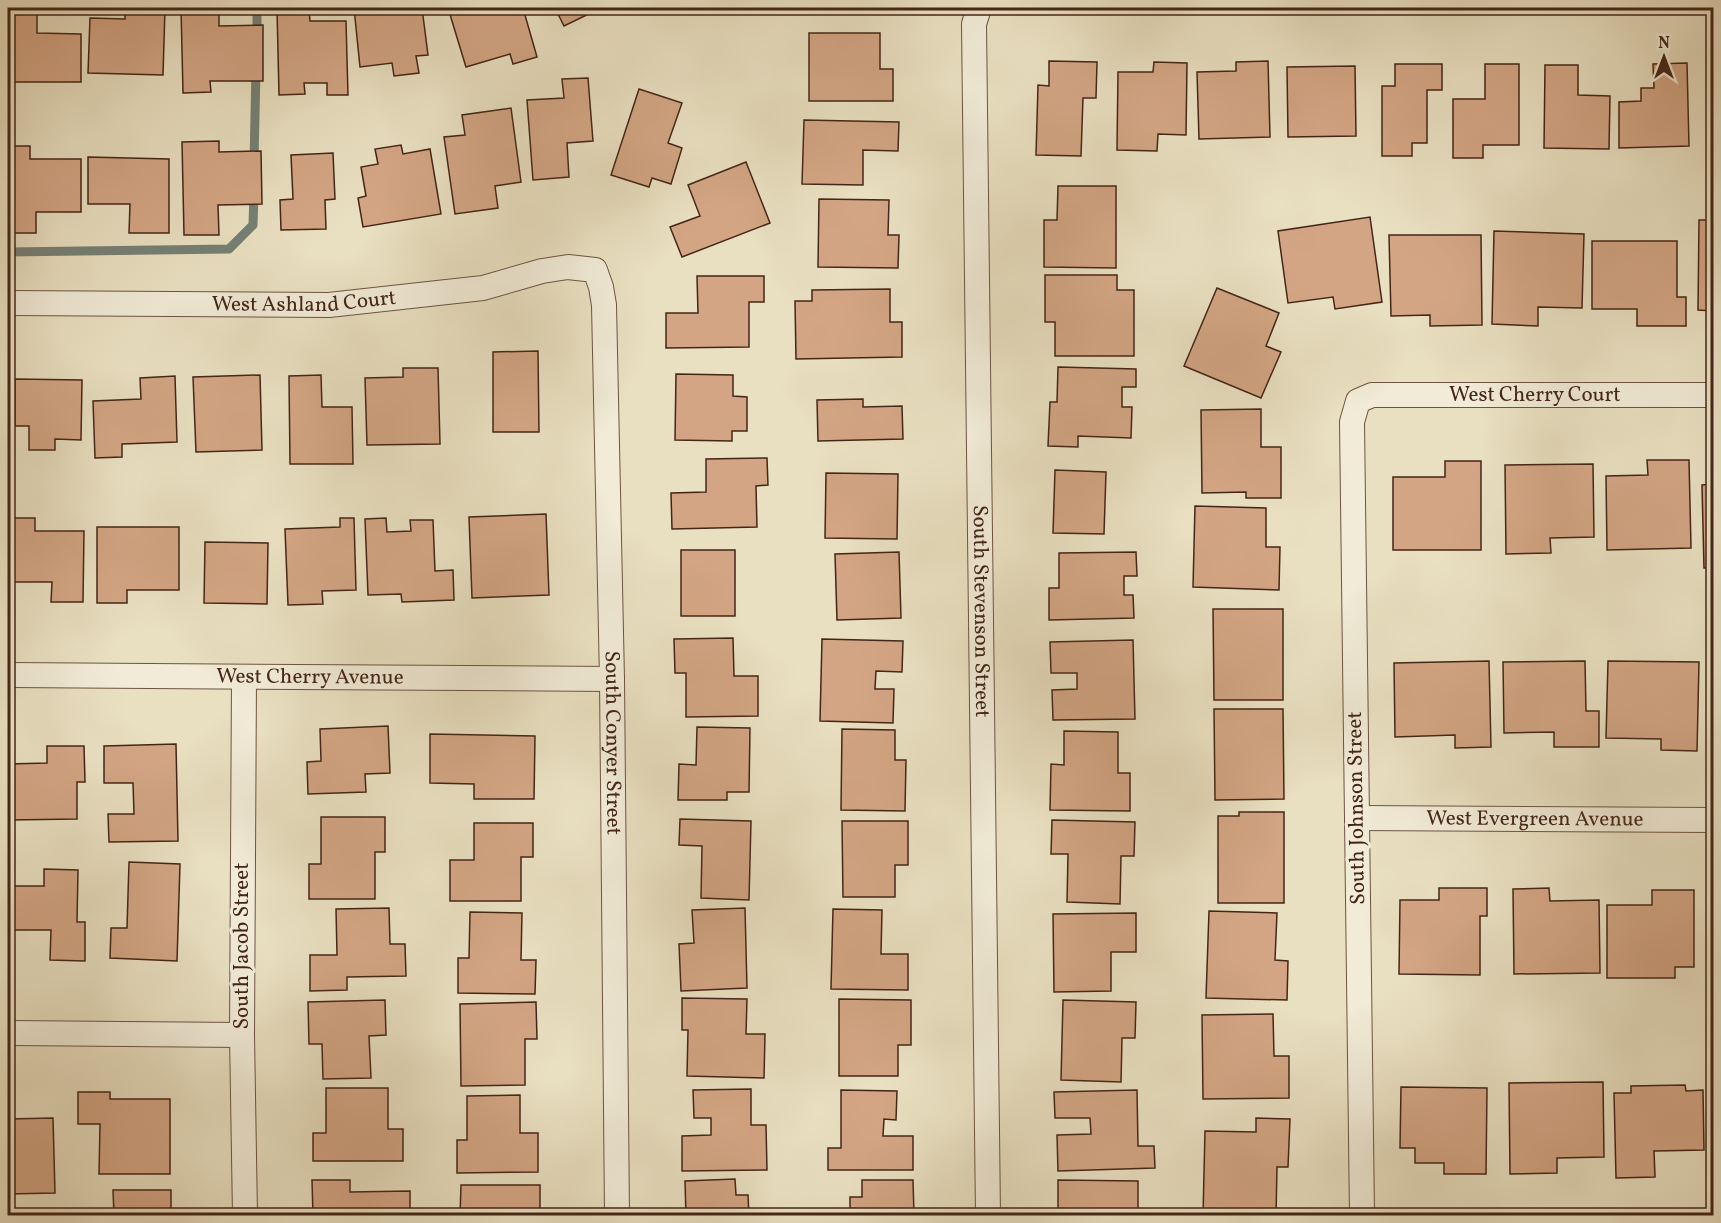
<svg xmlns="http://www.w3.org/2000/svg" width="1721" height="1223" font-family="Vollkorn,serif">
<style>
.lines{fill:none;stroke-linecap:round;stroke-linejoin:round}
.stream{stroke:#768176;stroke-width:9}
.building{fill:#d3a584;stroke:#442617;stroke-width:1.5}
.street-casing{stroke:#6d5442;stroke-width:26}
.street{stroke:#f1ebd7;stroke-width:24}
.labels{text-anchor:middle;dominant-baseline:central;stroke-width:6;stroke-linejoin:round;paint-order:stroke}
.street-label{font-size:21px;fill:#442617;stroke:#f1ebd7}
</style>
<rect width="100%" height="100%" fill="#e9e0c1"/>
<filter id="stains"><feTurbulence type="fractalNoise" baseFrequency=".00333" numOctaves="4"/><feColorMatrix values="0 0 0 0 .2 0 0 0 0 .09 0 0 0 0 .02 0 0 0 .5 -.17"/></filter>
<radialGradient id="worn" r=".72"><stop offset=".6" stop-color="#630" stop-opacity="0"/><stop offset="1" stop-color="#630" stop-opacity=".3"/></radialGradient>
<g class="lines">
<!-- stream -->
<g class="stream">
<path d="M257,35V8"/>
<path d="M254,161L256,70"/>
<path d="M8,252L229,249L253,225L254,193"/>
</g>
</g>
<!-- building -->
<g class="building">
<path d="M8,8H37V33L81,34V82H8Z"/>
<path d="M125,8H165L163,75L88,73L90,18L125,19Z"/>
<path d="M181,8H219V26L263,25V81H210L211,92L183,93Z"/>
<path d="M309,8L310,21H346L348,95H327V83H304L305,94L279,95L277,9Z"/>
<path d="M354,8H422L428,55L416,56L419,73L394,76L392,63L360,67Z"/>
<path d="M448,8H523L537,57L513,64L510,54L466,67Z"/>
<path d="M555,8H601L564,26Z"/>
<path d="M809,33H880V69H893V101H809Z"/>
<path d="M1049,61L1097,62L1096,98H1083L1081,156L1036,155L1038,85L1049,86Z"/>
<path d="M1268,61L1270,137L1199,139L1197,72L1236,71V62Z"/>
<path d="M1154,62L1187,63L1186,135L1158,134L1157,151L1117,150L1118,72H1153Z"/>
<path d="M1687,63L1689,146L1619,148V102L1641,101V88H1654L1653,64Z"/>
<path d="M1395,64H1442V90H1427V143H1412V156H1382V86H1395Z"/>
<path d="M1485,64H1519V145H1483V158H1453V99H1485Z"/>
<path d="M1545,65H1578V95L1610,96L1609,149L1544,148Z"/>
<path d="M1355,66L1356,136L1288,137L1287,67Z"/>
<path d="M588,78L593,141L567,143L569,177L533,180L527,100L564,98L562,79Z"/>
<path d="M639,89L682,103L668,143L682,148L671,184L652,178L649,187L611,175Z"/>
<path d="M511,108L521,182L495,186L498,208L455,214L444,137L465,135L462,115Z"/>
<path d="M804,120L899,122L898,151L863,150V185L802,184Z"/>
<path d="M219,141V152L261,151L262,204L218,205L219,235H184L182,142Z"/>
<path d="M401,145L403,154L430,149L441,214L363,227L358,198L366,196L361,167L378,164L375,149Z"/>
<path d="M8,146H30V159H81V212H36V233H8Z"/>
<path d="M333,153L335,199L325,200L326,229L281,230L280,200L293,199L291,155Z"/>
<path d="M88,157L169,159V233H129L130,204H88Z"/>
<path d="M746,162L770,223L682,257L670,227L700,216L688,185Z"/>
<path d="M1058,186H1116V268L1044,267V220H1057Z"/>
<path d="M819,199L889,200L888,235H899L898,268L818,267Z"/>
<path d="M1370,217L1382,302L1335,309L1333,297L1288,303L1278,231Z"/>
<path d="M1699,220H1714V311L1698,310Z"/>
<path d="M1494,231L1584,234L1582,308L1538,307V326L1492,324Z"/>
<path d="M1389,235H1481L1482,325L1430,326V315L1391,316Z"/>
<path d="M1592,241H1677V297H1686V326H1637V309H1592Z"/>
<path d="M1045,275H1117V290H1134V356H1055V322H1045Z"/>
<path d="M697,276H764V302H749V347L666,348V313H698Z"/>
<path d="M1217,288L1279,313L1266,346L1281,352L1261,398L1184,366Z"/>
<path d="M890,289V322H902V357L796,359L795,301H812V290Z"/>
<path d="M538,351L539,432H493V352Z"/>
<path d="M1058,367L1136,369V387H1122V407H1132L1131,438L1078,436V447L1048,446L1050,402H1057Z"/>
<path d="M403,368H438L440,444L367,445L365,378L403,377Z"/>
<path d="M676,374L733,375V396L747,397V431H732V441L675,440Z"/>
<path d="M260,375L262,450L196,452L193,377Z"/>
<path d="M321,375L322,407H352L353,464H290L289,376Z"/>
<path d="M175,376L177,442L122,444V457L95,458L93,401L141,399L140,378Z"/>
<path d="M15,379L82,380L81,440L55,439V450H29V426H15Z"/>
<path d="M863,399V407L902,406L903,439L818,441L817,400Z"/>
<path d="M1261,409V447H1281V498H1246V492L1202,493L1201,410Z"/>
<path d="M767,458L768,485L756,486L757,527L672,529L671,493L706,492V459Z"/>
<path d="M1647,460H1689L1691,548L1607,550L1606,476L1648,475Z"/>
<path d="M1445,461H1481V550H1393V477H1445Z"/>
<path d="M1593,464L1594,537L1550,538L1551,553L1506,554L1505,465Z"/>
<path d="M1055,470L1106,472L1104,534L1053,533Z"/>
<path d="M826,473L898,474L897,539L825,538Z"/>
<path d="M1714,484V568H1704L1702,485Z"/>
<path d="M1195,506L1266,508V547H1280L1279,590L1193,587Z"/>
<path d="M546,514L549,595L472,598L469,517Z"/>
<path d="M8,518H35V531H84L83,602H51L52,582H8Z"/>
<path d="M340,518H354L356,590L322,591L323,604L288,605L285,529L340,527Z"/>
<path d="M386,518L387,532L411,531L410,520H433L435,571L453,570L454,600L402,602L401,594L368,595L365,519Z"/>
<path d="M97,527H179V590H127V603H97Z"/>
<path d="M205,542L268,543L267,604L204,603Z"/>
<rect x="681" y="550" width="54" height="66"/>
<path d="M899,552L901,618L837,620L835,554Z"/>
<path d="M1136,552L1137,576H1124V595H1133L1134,618L1049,620V588H1059V553Z"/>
<path d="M1213,609H1283V700H1214Z"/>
<path d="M733,638L734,676H758V716L686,717V673H675L674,639Z"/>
<path d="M822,639L903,641L902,672L876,671L875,689H894L893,723L820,721Z"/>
<path d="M1133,640L1135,719L1053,720L1052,690L1077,689V673H1051L1050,642Z"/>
<path d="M1710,659H1714V749H1709Z"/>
<path d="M1489,661L1491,747L1455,748V735L1395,737L1394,663Z"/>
<path d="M1585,661L1586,711H1599V747H1554V732L1504,733L1503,662Z"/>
<path d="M1608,661L1699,662L1697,751L1661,750V739L1606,738Z"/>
<path d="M1214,709H1283L1284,799L1215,800Z"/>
<path d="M388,726L390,773L365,774L366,792L308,794L307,762L321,761L320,729Z"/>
<path d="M697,727L750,728L749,792H727V800H678L679,764L696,765Z"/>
<path d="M842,729L895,730V760H906L905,811L841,810Z"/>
<path d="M1064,731L1118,732V773H1130V811L1050,810L1051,764L1064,765Z"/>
<path d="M430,734L535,736L534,799H474V784L430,783Z"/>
<path d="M176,744L178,841L109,842L108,814H134L133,783H104V746Z"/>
<path d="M47,746H84L85,782H77V819L8,820V764L47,763Z"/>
<path d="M1239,812H1284V903H1218V816H1239Z"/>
<path d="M321,817H385V852H375V899H309V864H321Z"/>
<path d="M680,819L751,821L749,900L701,898L702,846L679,845Z"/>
<path d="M1052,820L1135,822L1134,856H1121L1120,904L1067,902L1068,854H1051Z"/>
<path d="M842,821H908V865H895V897H843Z"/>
<path d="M474,823H533V857H521V901H450V860H474Z"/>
<path d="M129,862L180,864L177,961L110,958L111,928H127Z"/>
<path d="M44,869L78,870L77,922H85V961L50,960L51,930H8V886H44Z"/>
<path d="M1439,888H1487V916H1480V975L1399,974L1400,900H1439Z"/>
<path d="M1549,888L1550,901L1599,900L1600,973L1514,974L1513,889Z"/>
<path d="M1652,890H1694V967H1675V978H1607V905H1652Z"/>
<path d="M389,908L390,944H405L406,976L347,977V990L310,991V955H337L336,909Z"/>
<path d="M745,908L747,988L681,991L679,944L694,943L692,910Z"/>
<path d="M833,909L882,910L881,954H908V990L831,989Z"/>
<path d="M1209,911L1277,913L1275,960L1288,961L1287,1000L1206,998Z"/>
<path d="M470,912L522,913L521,960H536L535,994L458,993V958H469Z"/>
<path d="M1136,913V952H1111V991L1054,992L1053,914Z"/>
<path d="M682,998L747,999L746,1034H765L764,1078L687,1076L688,1030H682Z"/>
<path d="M839,999L911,1000V1045H898V1076H839Z"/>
<path d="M385,1000L386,1035L369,1036L371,1078L323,1079L322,1044H309L308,1002Z"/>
<path d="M1063,1000L1136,1002L1135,1038H1122L1121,1082L1061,1080Z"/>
<path d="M536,1002L537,1039H525V1085L461,1086L460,1004Z"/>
<path d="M1273,1014L1274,1056H1289V1098L1203,1099L1202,1015Z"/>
<path d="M1603,1082L1604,1157L1557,1158V1173L1510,1174L1509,1083Z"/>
<path d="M1685,1085L1686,1091L1703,1090L1704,1150L1654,1151L1655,1177L1616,1178L1614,1093H1631V1086Z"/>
<path d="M1401,1087L1487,1088L1486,1174H1444V1163H1415V1148H1400Z"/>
<path d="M326,1088H388V1129H403V1161H313V1133H326Z"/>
<path d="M751,1089V1125H766L767,1170L682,1171V1136L711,1135V1118H694L693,1090Z"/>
<path d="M841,1090L897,1091L896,1120L884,1119L883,1136H913V1170H828V1148H841Z"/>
<path d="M1137,1090L1138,1146H1154L1155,1168L1058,1171L1057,1135L1091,1134L1090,1118H1055L1054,1092Z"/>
<path d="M78,1092H110V1099H170V1174H99L100,1124H78Z"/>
<path d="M520,1095V1133H538V1172L457,1173V1140H467V1096Z"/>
<path d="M53,1118L55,1193L8,1194V1119Z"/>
<path d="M1256,1118L1290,1119L1288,1167H1277L1276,1216H1203L1205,1131L1256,1132Z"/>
<path d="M735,1179L736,1195H748L749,1216H686L685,1181Z"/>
<path d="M312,1180H350V1192L410,1191V1216H313Z"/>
<path d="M862,1180H913L914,1215L850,1216V1197H862Z"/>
<path d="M1058,1180L1138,1181V1216H1058Z"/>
<path d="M461,1185H540V1216H460Z"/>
<path d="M113,1190H171V1216H89L114,1215Z"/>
</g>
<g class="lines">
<defs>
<g id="street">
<path id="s1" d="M979,8L974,24L988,1216"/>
<path id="s2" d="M8,303L329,305L483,288L542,271L568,267L595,270L601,287L604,305L612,679L617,1216"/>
<path id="s3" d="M8,675L612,679"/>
<path d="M244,677L242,1035L245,1216"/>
<path id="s4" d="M1357,818L1714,820"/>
<path d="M8,1033L242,1035"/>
<path id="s5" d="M1362,1216L1352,422L1358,401L1372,395H1714"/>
</g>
</defs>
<!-- street casing -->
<use href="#street" class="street-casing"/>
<!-- street -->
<use href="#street" class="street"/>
</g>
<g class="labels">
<!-- street labels -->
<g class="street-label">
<text stroke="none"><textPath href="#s2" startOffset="296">West Ashland Court</textPath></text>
<text stroke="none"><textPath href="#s5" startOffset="994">West Cherry Court</textPath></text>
<text stroke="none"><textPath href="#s1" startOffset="604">South Stevenson Street</textPath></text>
<text stroke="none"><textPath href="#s3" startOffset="302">West Cherry Avenue</textPath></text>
<text stroke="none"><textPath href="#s2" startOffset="1065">South Conyer Street</textPath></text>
<text transform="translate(1357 808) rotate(-91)">South Johnson Street</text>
<text stroke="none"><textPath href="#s4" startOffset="178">West Evergreen Avenue</textPath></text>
<text transform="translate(242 946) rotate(-90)">South Jacob Street</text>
</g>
</g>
<!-- margin -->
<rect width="1721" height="1223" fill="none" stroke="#e9e0c1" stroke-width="30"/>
<rect x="9" y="9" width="1703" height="1205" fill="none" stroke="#442617" stroke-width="3"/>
<rect x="15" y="15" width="1691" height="1193" fill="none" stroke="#442617" stroke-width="1.5"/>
<!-- north arrow -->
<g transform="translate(1664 57)" stroke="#f1ebd7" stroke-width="4.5" paint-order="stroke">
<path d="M0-4.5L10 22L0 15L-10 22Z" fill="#442617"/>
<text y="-9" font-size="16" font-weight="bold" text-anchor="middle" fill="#442617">N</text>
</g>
<rect width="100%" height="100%" filter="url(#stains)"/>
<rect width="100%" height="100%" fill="url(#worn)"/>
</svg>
